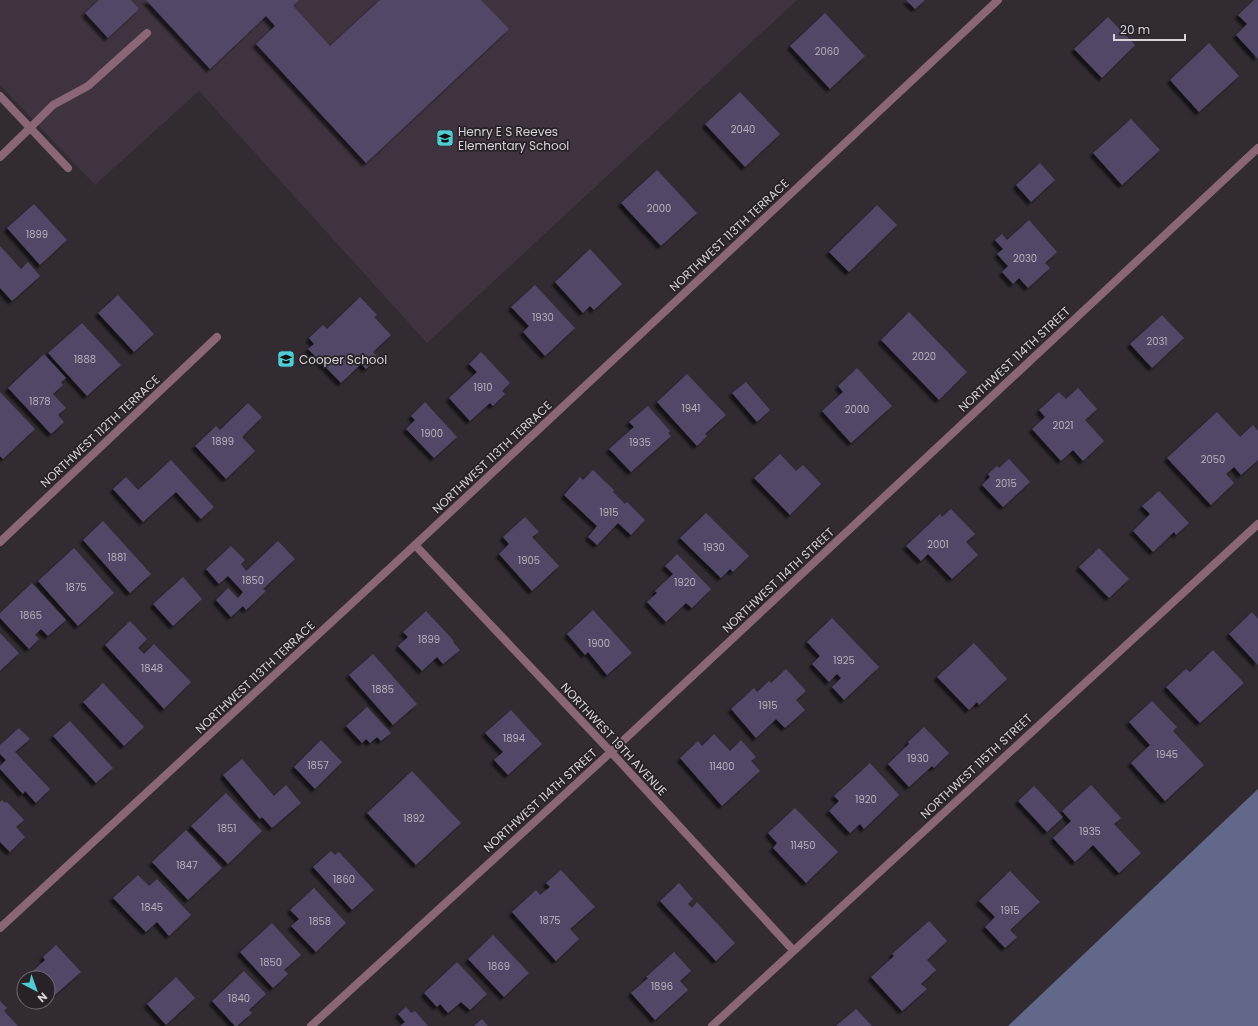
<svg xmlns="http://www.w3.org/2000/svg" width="1258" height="1026" font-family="Poppins,sans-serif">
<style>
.built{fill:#3e333e}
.water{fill:#61688a}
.building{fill:#524767;filter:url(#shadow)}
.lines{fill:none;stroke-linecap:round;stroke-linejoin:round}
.lane{stroke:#8b6676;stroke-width:8}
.street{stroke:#8b6676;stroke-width:8}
.labels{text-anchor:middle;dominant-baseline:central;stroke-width:3.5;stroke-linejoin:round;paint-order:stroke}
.number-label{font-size:10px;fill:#b6b0bb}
.poi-label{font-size:12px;fill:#d7d3d7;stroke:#282228;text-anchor:start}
.street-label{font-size:12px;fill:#d7d3d7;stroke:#282228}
</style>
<defs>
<filter id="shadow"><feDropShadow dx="-3.5" dy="3.5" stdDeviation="1" flood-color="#0009"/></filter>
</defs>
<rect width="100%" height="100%" fill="#322c32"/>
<!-- built -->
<path class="built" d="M0,0H797L427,343L199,91L95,185L0,85Z"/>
<!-- water -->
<path class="water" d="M1258,789V1026H1008Z"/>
<!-- building -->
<g class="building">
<path d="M99,0H131L139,9L108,38L85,13Z"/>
<path d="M146,0H299L293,6L330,46L380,0H481L509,29L366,163L256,44L275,26L266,16L210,69Z"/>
<path d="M906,0H925L915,9Z"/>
<path d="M1254,0H1258V59L1236,35L1247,24L1238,15Z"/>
<path d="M825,13L865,56L830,89L790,46Z"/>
<path d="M1108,17L1135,45L1102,78L1074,49Z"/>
<path d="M1209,43L1239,76L1199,112L1170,80Z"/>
<path d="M740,92L780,134L745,167L705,124Z"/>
<path d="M1131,119L1160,150L1122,185L1093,153Z"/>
<path d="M1040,163L1055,180L1031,202L1016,185Z"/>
<path d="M657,170L697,213L661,246L621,203Z"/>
<path d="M34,204L67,240L40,265L7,228Z"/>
<path d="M877,205L897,225L849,272L829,252Z"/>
<path d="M1029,220L1057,252L1045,263L1050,268L1028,288L1019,278L1013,284L1002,272L1008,266L997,254L1003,249L995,240L1002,234L1007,240Z"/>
<path d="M0,246L21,269L28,262L40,276L12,301L0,288Z"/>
<path d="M590,249L622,284L594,310L590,306L583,313L555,282Z"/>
<path d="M535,285L575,328L545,356L523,332L529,326L511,307Z"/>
<path d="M118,295L154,334L134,352L98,313Z"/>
<path d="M360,297L377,315L374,317L391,335L373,352L378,358L366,369L361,364L341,383L308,349L314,344L309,338L323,325L327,329Z"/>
<path d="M909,312L967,372L939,400L881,340Z"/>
<path d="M1162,315L1184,338L1152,368L1130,344Z"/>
<path d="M82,323L121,365L87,396L48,353Z"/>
<path d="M481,352L510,383L502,391L505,394L493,406L490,403L470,421L449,398L477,372L469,364Z"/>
<path d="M44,354L66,378L61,382L63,385L53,394L66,408L58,415L64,422L51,434L8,388Z"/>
<path d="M857,368L892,406L851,443L822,411L843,392L838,386Z"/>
<path d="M687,374L726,415L705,434L707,436L697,446L657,402Z"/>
<path d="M746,382L770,410L757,422L732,393Z"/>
<path d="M1078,388L1097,409L1085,420L1104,441L1083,461L1073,450L1061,461L1032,429L1045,417L1039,410L1059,392L1066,399Z"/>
<path d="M0,392L35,429L3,459L0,456Z"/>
<path d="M425,402L457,437L434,458L406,429L415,420L411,416Z"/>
<path d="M248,403L262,417L242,437L255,451L226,479L195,446L216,426L220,430Z"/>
<path d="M648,406L670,431L668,433L671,436L631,472L609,449L634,427L629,422Z"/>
<path d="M1217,412L1240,437L1253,425L1258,431V460L1241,475L1234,467L1226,474L1234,483L1211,505L1167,458Z"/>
<path d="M780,454L796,471L803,465L821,484L790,515L754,478Z"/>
<path d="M1009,459L1030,482L1003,507L982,485L990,477L988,474L997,466L999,468Z"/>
<path d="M171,460L214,507L201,519L176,492L143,522L113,489L126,477L138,490Z"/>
<path d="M593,470L614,490L613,492L625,504L627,502L645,520L631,535L618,523L597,545L588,537L597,526L564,495L580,477L583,480Z"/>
<path d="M1159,491L1189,523L1176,535L1174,532L1153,552L1133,531L1150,514L1142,506Z"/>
<path d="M951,509L975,534L966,542L978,555L952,579L928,554L921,561L906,546L940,514L942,517Z"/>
<path d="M706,513L749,556L733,572L730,569L721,578L680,538Z"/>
<path d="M525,517L539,532L532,537L559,566L532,591L499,554L509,544L503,537Z"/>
<path d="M103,521L151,574L130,593L83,540Z"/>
<path d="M278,541L295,559L263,589L266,591L246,610L243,606L231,617L216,600L228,588L238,598L243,592L228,576L219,584L206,569L231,546L245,560L241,564L246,571Z"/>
<path d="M74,548L114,593L78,626L38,581Z"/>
<path d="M1099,548L1129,579L1109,598L1079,567Z"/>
<path d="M677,554L711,589L692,608L686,603L666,622L647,602L657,593L655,591L673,574L665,566Z"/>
<path d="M183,577L202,599L173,626L153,604Z"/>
<path d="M32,583L66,620L48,636L41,629L35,635L39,639L29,649L0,618V613Z"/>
<path d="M593,610L632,653L607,675L588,652L585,655L567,634Z"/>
<path d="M426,611L454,641L453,642L460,650L443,664L437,657L422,671L398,646L408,637L403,632Z"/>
<path d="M1252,612L1258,619V665L1229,634Z"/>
<path d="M832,618L879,667L844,700L832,687L841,678L837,674L829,682L812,664L820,656L807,642Z"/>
<path d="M130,621L147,639L138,648L144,654L154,644L191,682L164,709L105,645Z"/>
<path d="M0,633L19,653L0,671Z"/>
<path d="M974,643L1007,679L979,705L977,702L969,710L937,677Z"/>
<path d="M1213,650L1244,683L1200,723L1166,687L1186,669L1190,672Z"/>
<path d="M373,654L417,704L393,725L349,675Z"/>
<path d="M786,669L806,691L796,700L805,710L785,728L776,719L756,738L731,709L754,688L757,692L769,681L771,683Z"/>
<path d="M103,683L144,727L124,746L83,702Z"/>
<path d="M1152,701L1177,727L1173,731L1204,765L1165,801L1131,763L1150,745L1129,722Z"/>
<path d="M367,707L391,733L381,741L377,737L370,743L366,739L362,743L346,726Z"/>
<path d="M511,710L542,744L508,775L494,760L503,752L485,733Z"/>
<path d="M70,721L113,768L96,783L53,736Z"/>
<path d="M924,727L949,753L934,768L932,766L909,787L888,764L909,744L908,742Z"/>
<path d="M19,728L30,739L15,752L50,789L36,803L25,791L23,794L0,769V766L6,760L0,754V745Z"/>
<path d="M714,734L730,751L741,740L756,757L751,761L760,771L722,806L680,758L698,741L702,746Z"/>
<path d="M321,740L342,762L315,789L294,767Z"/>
<path d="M242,759L274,796L286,785L301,803L272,828L262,817L260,819L223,775Z"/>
<path d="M870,763L899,795L864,829L860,824L850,833L829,811L839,801L834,796Z"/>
<path d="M412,771L461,823L416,865L367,813Z"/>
<path d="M1091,785L1121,818L1114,824L1141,853L1119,873L1093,845L1075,862L1053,838L1071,821L1062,811Z"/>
<path d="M1034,786L1063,817L1047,832L1018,801Z"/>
<path d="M226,793L262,831L228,864L191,826Z"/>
<path d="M2,800L5,803L7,802L24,820L16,827L25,837L10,852L0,842V802Z"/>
<path d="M795,808L838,852L806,883L773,848L777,843L768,833Z"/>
<path d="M186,830L222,868L188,900L152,862Z"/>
<path d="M331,851L335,855L339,852L374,890L352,910L313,867Z"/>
<path d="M561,870L595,907L570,929L579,939L556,961L512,912L536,890L540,895L550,887L546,883Z"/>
<path d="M1010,871L1040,902L1010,930L1017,937L1005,948L985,927L995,917L979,901Z"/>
<path d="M138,875L149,886L157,879L191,915L169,936L157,922L146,932L113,898Z"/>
<path d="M679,883L693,899L688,904L692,908L697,902L735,943L716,961L660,901Z"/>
<path d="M314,888L346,923L316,952L291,926L299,919L290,910Z"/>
<path d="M929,921L947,941L927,960L936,970L921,984L927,989L902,1011L871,977L894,956L892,954Z"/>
<path d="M272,923L301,955L284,970L288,974L273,988L240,952Z"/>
<path d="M493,935L529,973L504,997L468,959Z"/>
<path d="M56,945L81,972L48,1001V978H25L45,960L43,957Z"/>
<path d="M674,952L691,971L680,981L688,990L655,1020L631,993L648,978L646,977Z"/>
<path d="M457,962L487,994L470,1010L461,1002L448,1013L440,1004L437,1007L424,993Z"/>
<path d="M244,971L266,994L249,1010L252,1013L237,1026H235L212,1001Z"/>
<path d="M176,977L195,998L166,1025L147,1004Z"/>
<path d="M0,1001L7,1008L4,1011L18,1026H0Z"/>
<path d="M406,1007L411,1013L415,1011L428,1026H400L405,1022L398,1014Z"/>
<path d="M856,1009L872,1026H836Z"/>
<path d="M482,1019L488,1026H474Z"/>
</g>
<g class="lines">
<!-- lane -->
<path class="lane" d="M30,128L53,105L88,86L147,33"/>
<!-- street -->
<g class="street">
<path d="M0,96L68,168"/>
<path d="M0,157L30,128"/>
<path d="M0,542L217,337"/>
<path d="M415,545L611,752L793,950"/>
<path d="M0,928L415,545L998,0"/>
<path d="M311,1026L611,752L1258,148"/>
<path d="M712,1026L1258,524"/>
</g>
</g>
<!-- icons -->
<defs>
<symbol id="school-square" viewBox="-11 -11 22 22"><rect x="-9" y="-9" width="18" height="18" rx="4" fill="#51ccd2" stroke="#282228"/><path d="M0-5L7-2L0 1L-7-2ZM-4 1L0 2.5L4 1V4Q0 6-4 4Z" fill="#111"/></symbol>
</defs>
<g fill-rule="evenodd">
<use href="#school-square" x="435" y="128" width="20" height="20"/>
<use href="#school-square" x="276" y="349" width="20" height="20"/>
</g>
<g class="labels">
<!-- number labels -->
<g class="number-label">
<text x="827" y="51">2060</text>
<text x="743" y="129">2040</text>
<text x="659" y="208">2000</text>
<text x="37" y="234">1899</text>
<text x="1025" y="258">2030</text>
<text x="543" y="317">1930</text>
<text x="1157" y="341">2031</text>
<text x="924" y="356">2020</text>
<text x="85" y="359">1888</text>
<text x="483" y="387">1910</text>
<text x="40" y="401">1878</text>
<text x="691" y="408">1941</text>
<text x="857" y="409">2000</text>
<text x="1063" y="425">2021</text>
<text x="432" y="433">1900</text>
<text x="223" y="441">1899</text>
<text x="640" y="442">1935</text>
<text x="1213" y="459">2050</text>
<text x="1006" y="483">2015</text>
<text x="609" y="512">1915</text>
<text x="938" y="544">2001</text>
<text x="714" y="547">1930</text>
<text x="117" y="557">1881</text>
<text x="529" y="560">1905</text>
<text x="253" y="580">1850</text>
<text x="685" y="582">1920</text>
<text x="76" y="587">1875</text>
<text x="31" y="615">1865</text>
<text x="429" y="639">1899</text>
<text x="599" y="643">1900</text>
<text x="844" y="660">1925</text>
<text x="152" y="668">1848</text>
<text x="383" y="689">1885</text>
<text x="768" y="705">1915</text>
<text x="514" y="738">1894</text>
<text x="1167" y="754">1945</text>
<text x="918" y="758">1930</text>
<text x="318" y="765">1857</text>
<text x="722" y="766">11400</text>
<text x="866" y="799">1920</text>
<text x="414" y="818">1892</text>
<text x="227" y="828">1851</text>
<text x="1090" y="831">1935</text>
<text x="803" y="845">11450</text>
<text x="187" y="865">1847</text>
<text x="344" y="879">1860</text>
<text x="152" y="907">1845</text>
<text x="1010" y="910">1915</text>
<text x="550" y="920">1875</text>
<text x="320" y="921">1858</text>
<text x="271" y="962">1850</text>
<text x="499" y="966">1869</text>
<text x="662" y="986">1896</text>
<text x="239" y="998">1840</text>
</g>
<!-- poi labels -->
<g class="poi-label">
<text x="458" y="131">Henry E S Reeves<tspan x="458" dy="14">Elementary School</tspan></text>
<text x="299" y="359">Cooper School</text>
</g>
<!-- street labels -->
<g class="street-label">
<text transform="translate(729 235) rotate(-43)">NORTHWEST 113TH TERRACE</text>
<text transform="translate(1014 359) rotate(-43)">NORTHWEST 114TH STREET</text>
<text transform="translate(100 431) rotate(-43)">NORTHWEST 112TH TERRACE</text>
<text transform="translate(492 457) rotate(-43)">NORTHWEST 113TH TERRACE</text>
<text transform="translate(778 580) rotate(-43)">NORTHWEST 114TH STREET</text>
<text transform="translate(255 677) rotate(-43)">NORTHWEST 113TH TERRACE</text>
<text transform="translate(614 739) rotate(47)">NORTHWEST 19TH AVENUE</text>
<text transform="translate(976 766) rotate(-43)">NORTHWEST 115TH STREET</text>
<text transform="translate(540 800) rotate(-42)">NORTHWEST 114TH STREET</text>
</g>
</g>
<!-- north arrow -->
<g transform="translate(36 990) rotate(139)"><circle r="19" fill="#282228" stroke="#6e696e"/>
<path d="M0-3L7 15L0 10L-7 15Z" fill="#51ccd2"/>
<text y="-6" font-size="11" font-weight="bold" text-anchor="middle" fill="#d7d3d7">N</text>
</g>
<!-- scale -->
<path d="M1114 34v6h71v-6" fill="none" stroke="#d7d3d7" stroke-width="2"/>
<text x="1120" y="34" font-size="12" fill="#d7d3d7" stroke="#282228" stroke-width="3" paint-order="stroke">20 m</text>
</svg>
